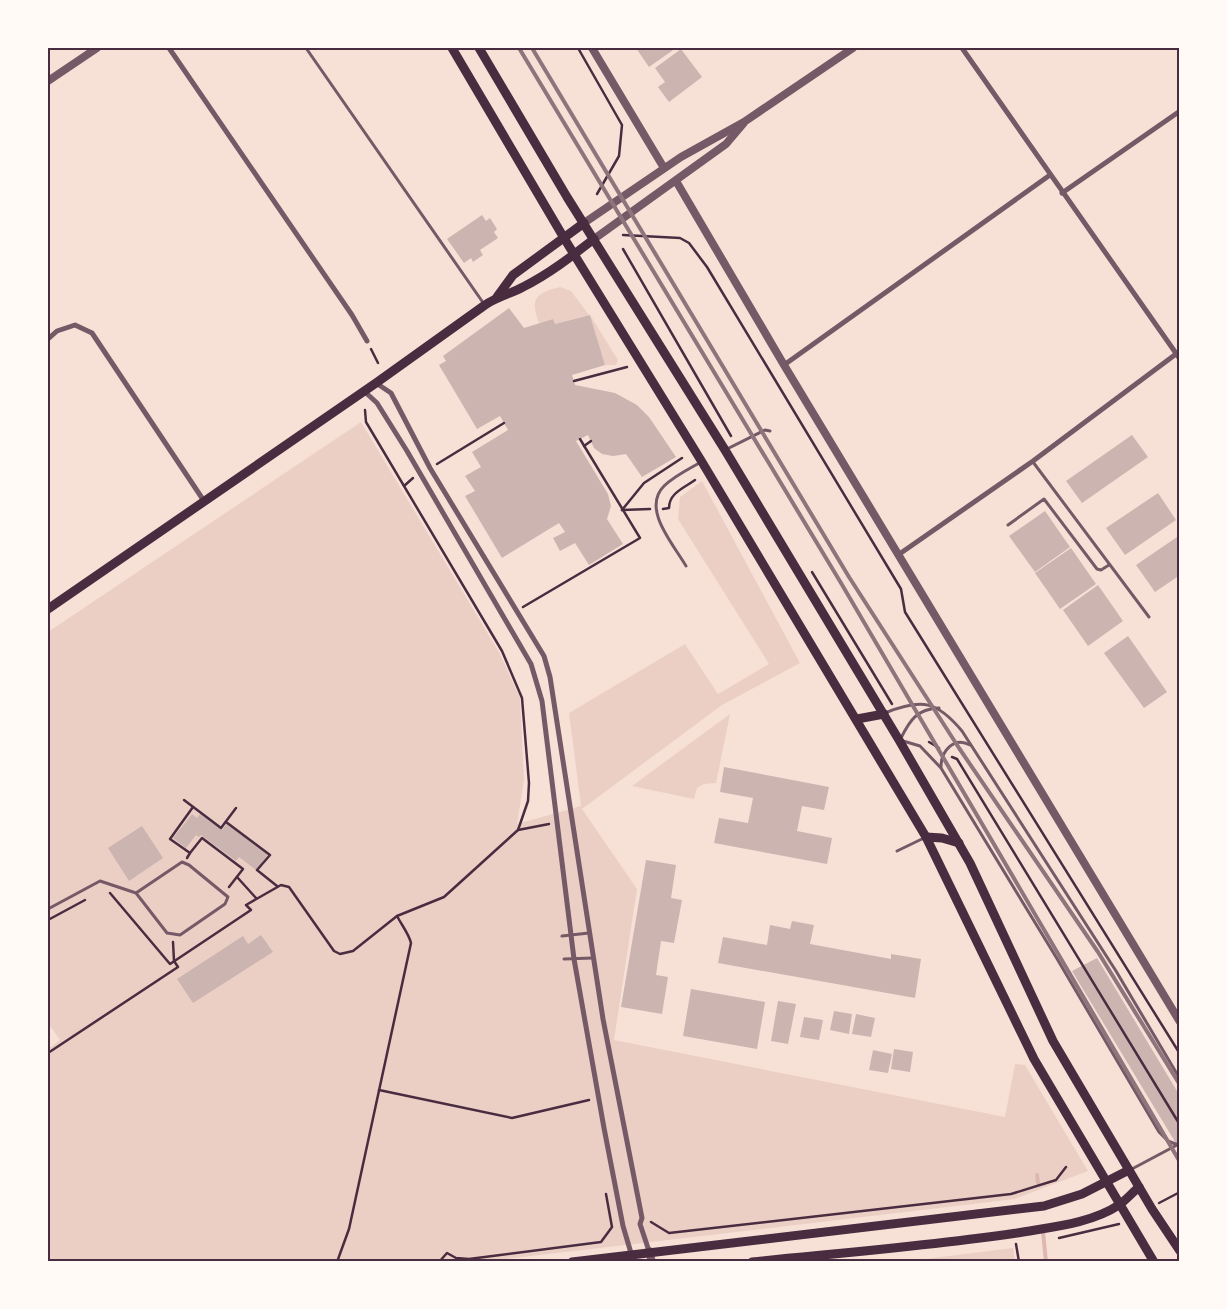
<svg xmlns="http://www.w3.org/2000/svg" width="1227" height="1309" font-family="Barlow,sans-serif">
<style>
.green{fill:#ebcfc5}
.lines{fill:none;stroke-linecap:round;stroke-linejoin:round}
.stream{stroke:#dcb8b0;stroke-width:4}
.building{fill:#ccb4b1}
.path{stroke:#4a2c40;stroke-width:2.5}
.service{stroke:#755966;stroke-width:3}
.minor{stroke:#755966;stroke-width:5}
.tertiary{stroke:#755966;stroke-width:8}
.secondary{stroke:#4a2c40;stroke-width:9}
.rail{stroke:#8f747c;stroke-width:4}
.neatline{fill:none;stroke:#4a2c40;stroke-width:2}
</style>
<rect width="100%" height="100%" fill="#f7e1d7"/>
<!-- green -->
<g class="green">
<path d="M560,287L571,291L589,315L555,324L553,319L539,323C530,299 535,293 560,287Z"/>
<path d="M590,315L618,360L616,365H605Z"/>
<path d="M361,422L499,652L520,698L524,780L517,824L581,806L569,713L685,644L718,694L769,664L678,519L680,497L702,481L800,663L722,705L582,809L637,889L614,1040L1005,1117L1015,1064L1025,1065L1088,1171L1015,1199L490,1261L48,1262V1049L60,1040L48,1023V632Z"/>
<path d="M730,714L716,783L704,784L697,788L694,799L632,786Z"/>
<path d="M1013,1248L1015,1261H909Z"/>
</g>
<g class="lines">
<!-- stream -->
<g class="stream">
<path d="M1037,1175L1038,1183"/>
<path d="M1043,1232L1046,1262"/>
</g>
</g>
<!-- building -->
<g class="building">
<path d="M636,48H676L649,67Z"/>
<path d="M681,49L702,77L669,102L658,87L665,82L655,68Z"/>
<path d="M482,215L486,221L490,218L497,229L494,232L498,238L480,250L483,255L473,262L471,258L464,263L447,239Z"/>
<path d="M509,308L524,328L553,319L555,324L590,315L605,365L572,375L575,385L615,393L637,405L649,417L676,457L642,477L626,454L613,456L602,454L594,448L588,435L576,441L608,494L611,506L607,519L623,544L589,565L575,543L560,551L553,538L565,532L559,523L502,558L465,496L475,491L465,476L481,467L472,452L508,430L500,416L477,429L439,365L446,361L443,356Z"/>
<path d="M1132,435L1148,457L1082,503L1066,481Z"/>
<path d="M1158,493L1176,520L1125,555L1106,528Z"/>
<path d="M1045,511L1070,547L1035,572L1009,536Z"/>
<path d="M1180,535V575L1155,592L1136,565Z"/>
<path d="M1071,548L1096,584L1060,609L1035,573Z"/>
<path d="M1098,585L1123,621L1088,646L1063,610Z"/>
<path d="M1128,636L1167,692L1144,708L1104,653Z"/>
<path d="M724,767L829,787L824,810L802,806L797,831L832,838L827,864L714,843L719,818L748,823L753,798L720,792Z"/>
<path d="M192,814L197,818L200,814L222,830L228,822L269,853L256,870L239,857L236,861L201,835L199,837L196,835L186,848L173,838Z"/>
<path d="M142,826L163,858L129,881L108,848Z"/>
<path d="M646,860L676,865L671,898L682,900L674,943L661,941L656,975L668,977L662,1014L621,1007Z"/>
<path d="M792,921L814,925L810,944L891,959V954L921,959L915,998L718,963L723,937L767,945L770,925L790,929Z"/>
<path d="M261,935L273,952L193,1003L177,979L243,936L248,944Z"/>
<path d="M1097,958L1180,1096V1150L1072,971Z"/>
<path d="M691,989L765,1002L757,1049L683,1036Z"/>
<path d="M778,1001L796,1004L788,1044L771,1041Z"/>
<path d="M834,1011L852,1014L849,1034L830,1030Z"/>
<path d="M856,1014L875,1018L871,1037L852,1034Z"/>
<path d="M804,1017L823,1020L819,1040L800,1037Z"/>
<path d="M894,1049L913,1052L910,1072L891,1069Z"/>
<path d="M873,1050L892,1054L888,1073L869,1070Z"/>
</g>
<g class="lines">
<!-- path -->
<g class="path">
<path d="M578,48L622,125L619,156L597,194"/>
<path d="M623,235L680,238L689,243L707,267L901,589L905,612L1180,1054"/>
<path d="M623,249L731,436"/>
<path d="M371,349L378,363"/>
<path d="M574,381L627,367"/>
<path d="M584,446L591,441"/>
<path d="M437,464L504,423"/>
<path d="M404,486L413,478"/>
<path d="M663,509L669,508C669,493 684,488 695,480"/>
<path d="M622,510L650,509"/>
<path d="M622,510L644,483L682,458"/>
<path d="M812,572L892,704"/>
<path d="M523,607L640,538L580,439"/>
<path d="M929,742L939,748"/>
<path d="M952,757L957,759L1180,1125"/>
<path d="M184,800L221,828L236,808"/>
<path d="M226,822L270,855L257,870L277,886"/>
<path d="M518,830L549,824"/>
<path d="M190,853L202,838L243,869L229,887"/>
<path d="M187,858L190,853L170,839L193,807"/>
<path d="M237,877L256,898"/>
<path d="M110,893L170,964L251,910L246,905L281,885L289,887L334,951L340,954L353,951L397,916L444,897L518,830L528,801L529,783L522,698L502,651L366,422L365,410"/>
<path d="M48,920L85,900"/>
<path d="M48,1053L178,967L174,961L173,942"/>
<path d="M379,1090L512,1118L589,1100"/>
<path d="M1159,1203L1180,1192"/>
<path d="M651,1222L669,1233L1011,1194L1056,1180L1066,1167"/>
<path d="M1059,1238L1119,1224"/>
<path d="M1016,1244L1019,1262"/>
<path d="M337,1262L349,1229L411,943C409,934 401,924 397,916"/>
<path d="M439,1262L447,1253L456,1258L469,1259L601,1242L612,1227L606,1194"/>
</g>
<!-- service -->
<g class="service">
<path d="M306,48L484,304"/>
<path d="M725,450L765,430L770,431"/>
<path d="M1033,462L1149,617"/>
<path d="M1008,525L1044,499L1097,569L1101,570L1109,565"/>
<path d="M686,566C674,545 641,509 664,486C674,476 689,469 701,462"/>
<path d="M885,713C922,698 937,701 962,731L1116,971L1180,1079"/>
<path d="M901,738C910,720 917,709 939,708"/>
<path d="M903,741L920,746L941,768L1056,957L1159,1132L1168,1141L1178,1145"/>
<path d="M941,767C941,751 954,736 970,745"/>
<path d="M897,851L926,837"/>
<path d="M48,909L100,881L136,893L182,862L189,865L228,897L225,904L180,935L167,933L136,893"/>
<path d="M562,936L589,933"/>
<path d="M564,959L593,958"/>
<path d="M1130,1170L1177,1145"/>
</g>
<!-- minor -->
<g class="minor">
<path d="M169,48L352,315L367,341"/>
<path d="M962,48L1180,359"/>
<path d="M1062,193L1180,111"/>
<path d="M48,339L57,331L75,325L92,333L204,501"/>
<path d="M784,365L1050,175"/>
<path d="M376,383L391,393L430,468L544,656L550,677L603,1019L642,1218L640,1224L649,1251"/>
<path d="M364,391L377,403L407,451L531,664L542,701L574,959L604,1128L623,1226L631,1253"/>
<path d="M898,555L1033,461L1176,354"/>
</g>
<!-- tertiary -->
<g class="tertiary">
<path d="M592,48L664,168"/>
<path d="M48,81L97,48"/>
<path d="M676,181L784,365L1180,1022"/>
<path d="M584,223L681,157L744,122L853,48"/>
<path d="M594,239L726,144L743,124"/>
<path d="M649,1251L652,1262"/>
</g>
<!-- secondary -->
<g class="secondary">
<path d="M452,48L564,238L702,462L926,837L1034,1059L1154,1262"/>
<path d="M479,48L567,197L725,450L899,740L970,863L1053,1041L1152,1209L1180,1251"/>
<path d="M497,297L513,275L584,223"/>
<path d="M48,609L376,383L485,305C497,297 510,294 523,287C549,274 572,256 594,239"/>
<path d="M857,719L884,714"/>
<path d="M926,837L942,838L959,843"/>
<path d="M572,1262L1044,1206L1082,1194L1129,1170"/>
<path d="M752,1262C840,1253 929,1246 1017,1233C1051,1227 1090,1224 1119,1205C1126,1200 1133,1192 1139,1187"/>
</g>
<!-- rail -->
<g class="rail">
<path d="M519,48L841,583L1180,1162"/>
<path d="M532,48L849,577L959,748L1098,952L1180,1085"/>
</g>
</g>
<!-- border -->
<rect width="1227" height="1309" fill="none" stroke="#fffaf5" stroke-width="98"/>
<rect x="49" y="49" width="1129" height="1211" class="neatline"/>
</svg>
